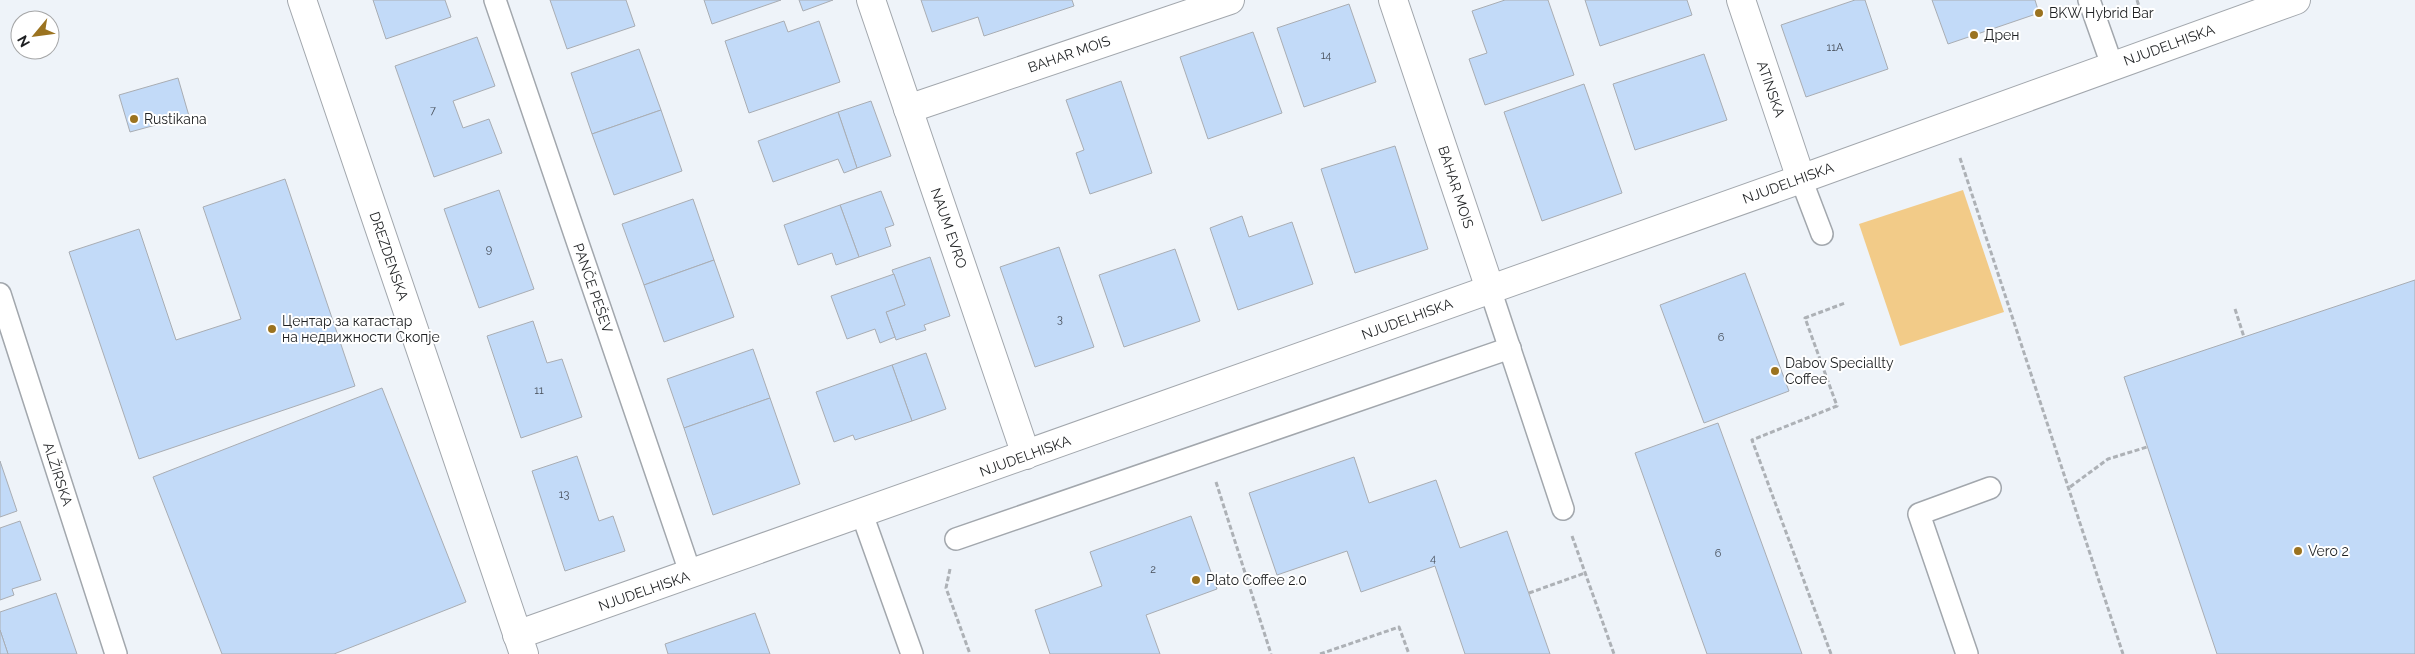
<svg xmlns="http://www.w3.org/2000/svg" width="2415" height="654" font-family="Raleway,sans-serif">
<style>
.green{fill:#f2cb88}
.building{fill:#c2daf8;stroke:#a9adb3}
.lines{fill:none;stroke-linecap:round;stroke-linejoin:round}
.service-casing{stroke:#a2a7ad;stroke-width:24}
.minor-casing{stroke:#a2a7ad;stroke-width:30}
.path{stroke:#adb1b6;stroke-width:3;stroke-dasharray:5 2.5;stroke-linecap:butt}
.service{stroke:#fff;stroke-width:21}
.minor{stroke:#fff;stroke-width:28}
.poi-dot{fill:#9b7320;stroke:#fff;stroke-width:2}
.labels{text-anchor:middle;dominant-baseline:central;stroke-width:4;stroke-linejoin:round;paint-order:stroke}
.number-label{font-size:11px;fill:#474e58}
.poi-label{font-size:14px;fill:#1e2022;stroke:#fff;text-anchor:start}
.street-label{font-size:14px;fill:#1e2022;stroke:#fff}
</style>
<rect width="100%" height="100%" fill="#eef3f9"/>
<!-- green -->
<path class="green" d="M1963,190L2004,312L1900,346L1859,224Z"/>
<!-- building -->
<g class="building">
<path d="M373,0H445L451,17L386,39Z"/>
<path d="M550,0H626L635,26L567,49Z"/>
<path d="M704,0H781L712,24Z"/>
<path d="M799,0H833L803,11Z"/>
<path d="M921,0H1072L1074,6L984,36L978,17L932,32Z"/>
<path d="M1505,0H1548L1574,75L1485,105L1469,59L1487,53L1472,11Z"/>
<path d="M1585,0H1687L1692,15L1600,46Z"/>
<path d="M1855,0H1865L1888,69L1806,97L1781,25Z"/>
<path d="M1932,0H2035L2039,13L1948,44Z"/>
<path d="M1349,4L1376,82L1304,107L1277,28Z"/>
<path d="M784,21L788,32L819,21L840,82L749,113L725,41Z"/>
<path d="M1253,32L1282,113L1208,139L1180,57Z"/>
<path d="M477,37L495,86L453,101L463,128L489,119L502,153L434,177L395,66Z"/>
<path d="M639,49L661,110L592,134L571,73Z"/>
<path d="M1704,54L1727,120L1635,150L1613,84Z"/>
<path d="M178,78L189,116L130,132L119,95Z"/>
<path d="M1121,81L1152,173L1090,194L1076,153L1084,150L1066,100Z"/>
<path d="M1584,84L1622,193L1542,221L1504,112Z"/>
<path d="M871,101L891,156L857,168L838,112Z"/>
<path d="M661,110L682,171L614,195L592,134Z"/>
<path d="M838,112L857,168L844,173L838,159L773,182L758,141Z"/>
<path d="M1395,146L1428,249L1355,273L1321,169Z"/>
<path d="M285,179L355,386L139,459L69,252L139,229L176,340L241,319L203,207Z"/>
<path d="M499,190L534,289L479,308L444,209Z"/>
<path d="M881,191L894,225L885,228L891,246L859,257L840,205Z"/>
<path d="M693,199L714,260L644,285L622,224Z"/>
<path d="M840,205L859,257L836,265L832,253L798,265L784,225Z"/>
<path d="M1242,216L1249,237L1292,222L1313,284L1238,310L1210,228Z"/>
<path d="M1059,247L1094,347L1035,367L1000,267Z"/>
<path d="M1175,249L1200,321L1124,347L1099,275Z"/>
<path d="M930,257L950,316L924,325L926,330L896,340L886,312L905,305L892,270Z"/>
<path d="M714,260L734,317L664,342L644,285Z"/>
<path d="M1745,273L1789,391L1704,423L1660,305Z"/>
<path d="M894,274L905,305L886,312L895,337L880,343L875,329L847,339L831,296Z"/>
<path d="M2415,280V654H2217L2124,377Z"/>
<path d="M533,321L547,363L562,359L582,417L521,438L487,336Z"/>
<path d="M753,349L770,398L684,428L667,379Z"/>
<path d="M926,353L946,409L912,421L892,365Z"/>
<path d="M892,365L912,421L855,440L853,435L834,442L816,392Z"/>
<path d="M382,388L466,602L334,654H222L153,477Z"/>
<path d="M770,398L800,484L713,515L684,428Z"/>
<path d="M1718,423L1802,654H1707L1635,453Z"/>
<path d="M577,456L599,521L613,516L625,551L565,571L532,471Z"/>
<path d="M1354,457L1369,503L1436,480L1460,548L1507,531L1550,654H1465L1435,566L1361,592L1347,551L1277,575L1249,493Z"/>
<path d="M0,461L17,511L0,517Z"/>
<path d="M1191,516L1217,589L1146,615L1160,654H1050L1035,610L1102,586L1090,552Z"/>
<path d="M20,521L41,580L12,589L14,595L0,600V528Z"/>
<path d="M56,593L77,654H8L0,630V612Z"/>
<path d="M755,613L770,654H668L665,644Z"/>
<path d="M0,630L8,654H0Z"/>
</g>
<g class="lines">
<defs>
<g id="service">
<path d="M495,0L691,575"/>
<path d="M2089,0L2112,65"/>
<path d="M1801,179L1822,234"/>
<path d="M1490,289L1563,509"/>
<path d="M0,294L116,654"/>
<path d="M862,514L912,654"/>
<path d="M956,539L1510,348"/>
<path d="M1967,654L1919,514L1990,488"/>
</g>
<g id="minor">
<path d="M302,0L524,654"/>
<path d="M871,0L1026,455"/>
<path d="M1393,0L1490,289"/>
<path d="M1741,0L1801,179"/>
<path d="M908,109L1230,0"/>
<path d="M517,635L1801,179L2296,0"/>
</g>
</defs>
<!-- service casing -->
<use href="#service" class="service-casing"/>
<!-- minor casing -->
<use href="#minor" class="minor-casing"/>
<!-- path -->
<g class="path">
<path d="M2137,0L2143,19"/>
<path d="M1960,158L2123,654"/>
<path d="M2235,309L2244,337"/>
<path d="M1216,482L1271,654"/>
<path d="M2070,487L2108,459L2147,447"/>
<path d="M1572,536L1614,654"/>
<path d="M950,569L946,588L970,654"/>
<path d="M1529,593L1585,573"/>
<path d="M1320,654L1399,627L1409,654"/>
<path d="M1831,654L1752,440L1837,406L1805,318L1845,303"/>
</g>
<!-- service -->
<use href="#service" class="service"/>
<!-- minor -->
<use href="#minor" class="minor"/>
</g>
<!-- markers -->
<g class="poi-dot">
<circle cx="2039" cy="13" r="5"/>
<circle cx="1974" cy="35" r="5"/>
<circle cx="134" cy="119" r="5"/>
<circle cx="272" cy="329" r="5"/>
<circle cx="1775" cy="371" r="5"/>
<circle cx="2298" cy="551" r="5"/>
<circle cx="1196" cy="580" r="5"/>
</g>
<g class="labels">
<!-- number labels -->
<g class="number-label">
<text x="1835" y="47">11А</text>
<text x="1326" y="55">14</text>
<text x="433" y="110">7</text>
<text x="489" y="249">9</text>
<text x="1060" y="319">3</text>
<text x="1721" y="337">6</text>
<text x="539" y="390">11</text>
<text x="564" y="494">13</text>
<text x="1718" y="553">6</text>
<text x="1433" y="558">4</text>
<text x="1153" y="569">2</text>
</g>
<!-- poi labels -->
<g class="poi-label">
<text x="2049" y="13">BKW Hybrid Bar</text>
<text x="1984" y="35">Дрен</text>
<text x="144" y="119">Rustikana</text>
<text x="282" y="321">Центар за катастар<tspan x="282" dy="16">на недвижности Скопје</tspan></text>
<text x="1785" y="363">Dabov Speciallty<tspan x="1785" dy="16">Coffee</tspan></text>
<text x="2308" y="551">Vero 2</text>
<text x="1206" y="580">Plato Coffee 2.0</text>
</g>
<!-- street labels -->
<g class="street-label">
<text transform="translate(2169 45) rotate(-20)">NJUDELHISKA</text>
<text transform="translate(1069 54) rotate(-19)">BAHAR MOIS</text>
<text transform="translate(1771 89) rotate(71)">ATINSKA</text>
<text transform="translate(1788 183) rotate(-20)">NJUDELHISKA</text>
<text transform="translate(1456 187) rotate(72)">BAHAR MOIS</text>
<text transform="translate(949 228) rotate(71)">NAUM EVRO</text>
<text transform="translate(389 256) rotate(71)">DREZDENSKA</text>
<text transform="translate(593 288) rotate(71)">PANČE PEŠEV</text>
<text transform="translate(1407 319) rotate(-20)">NJUDELHISKA</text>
<text transform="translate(1025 456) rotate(-20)">NJUDELHISKA</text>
<text transform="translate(58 474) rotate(72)">ALŽIRSKA</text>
<text transform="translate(644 591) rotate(-19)">NJUDELHISKA</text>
</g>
</g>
<!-- north arrow -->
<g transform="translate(35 35) rotate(241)"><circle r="24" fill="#ffffff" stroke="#a5a6a7"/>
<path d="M0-4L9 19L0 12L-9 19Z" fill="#9b7320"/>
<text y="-8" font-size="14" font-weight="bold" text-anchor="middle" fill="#1e2022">N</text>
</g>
</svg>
